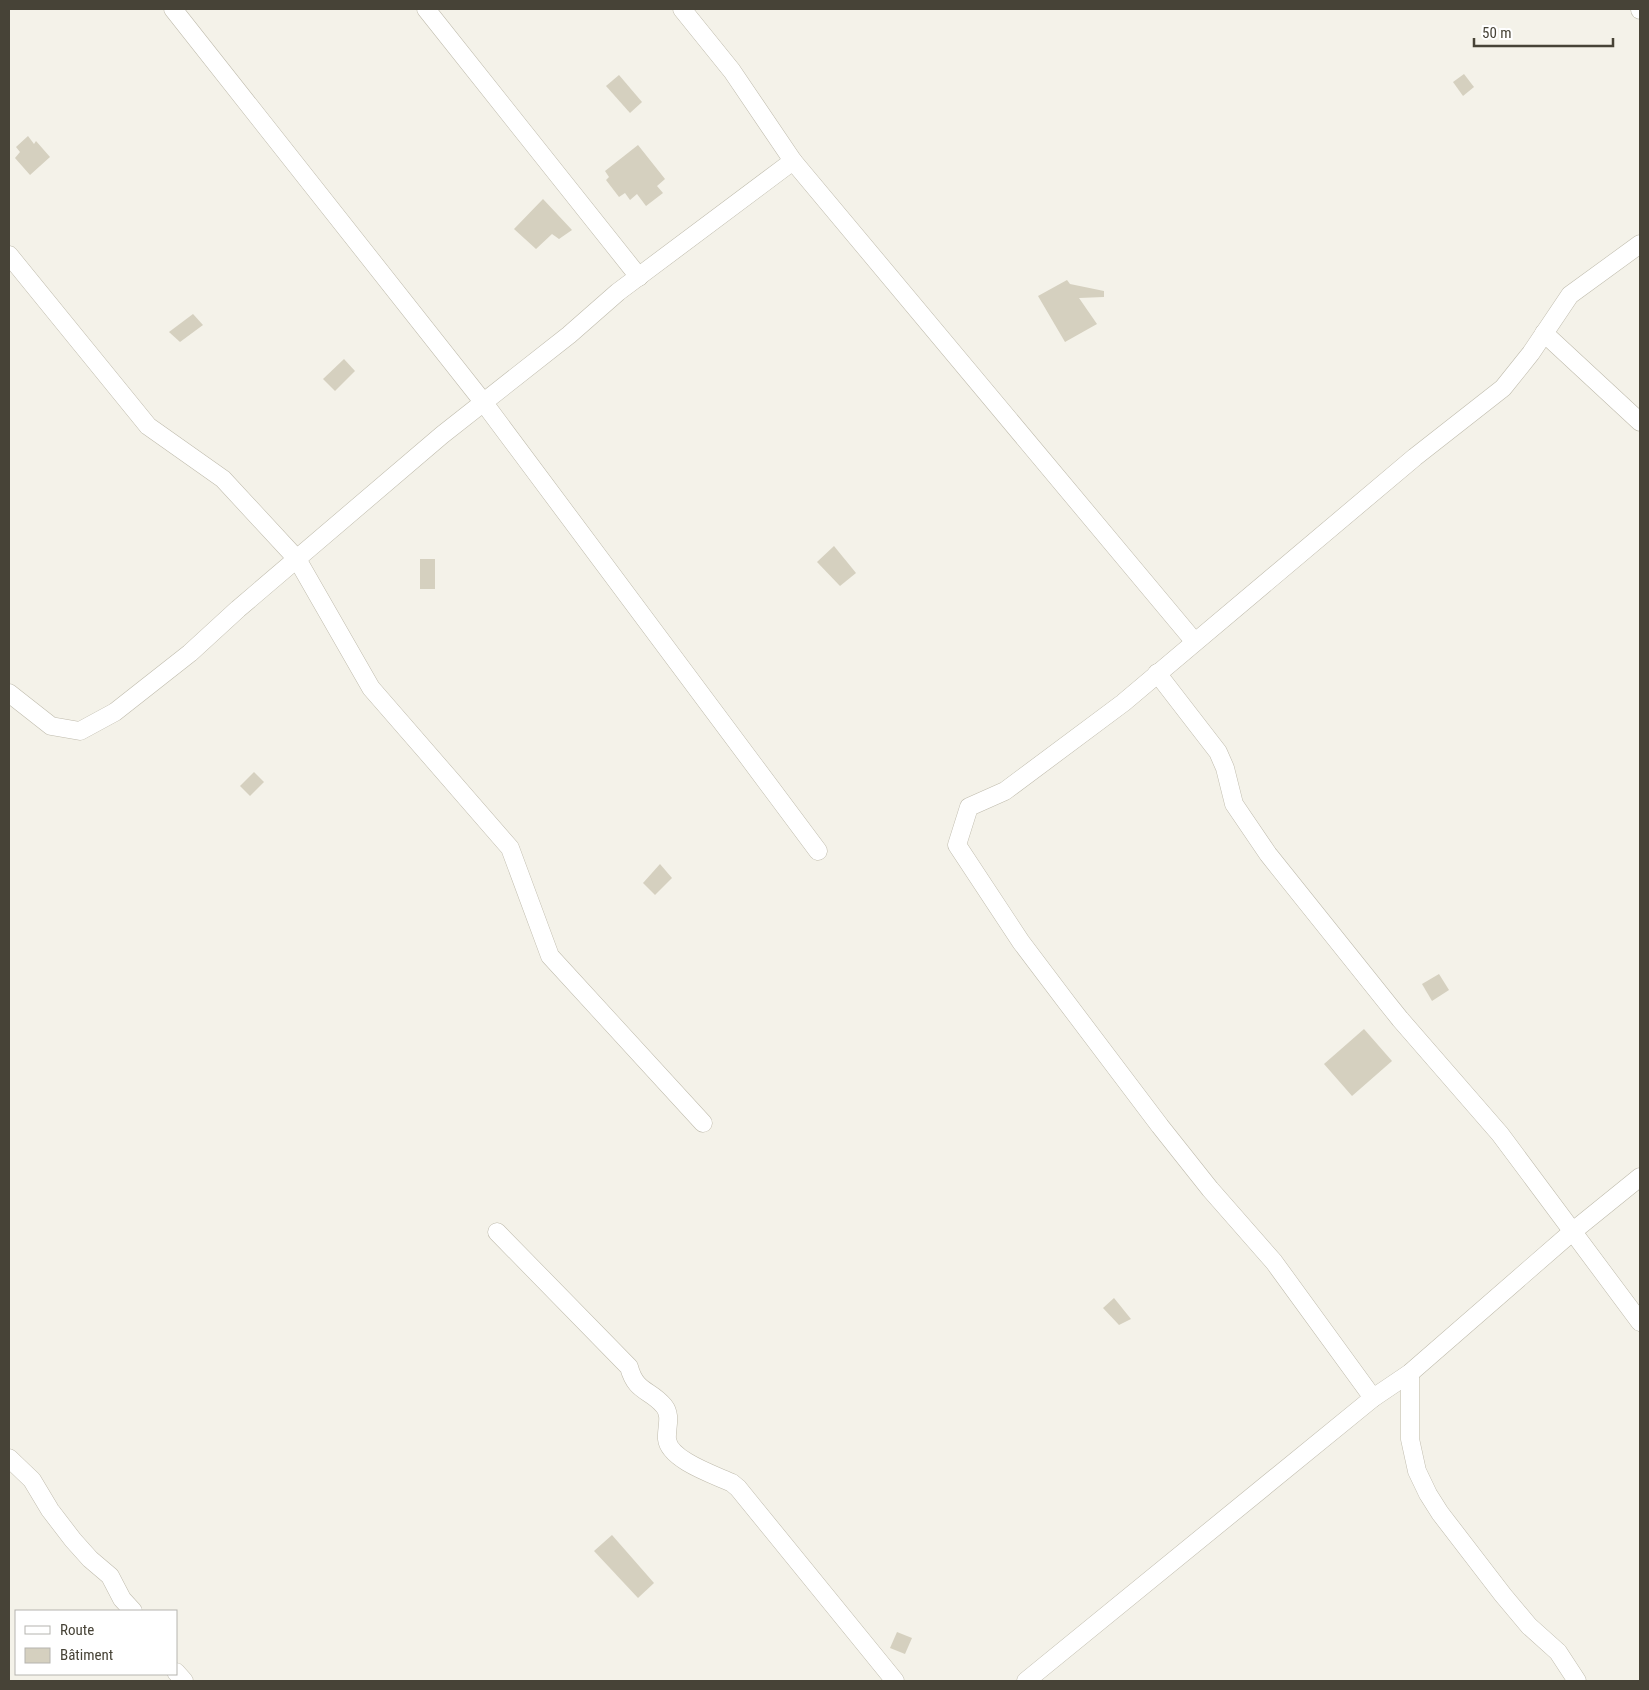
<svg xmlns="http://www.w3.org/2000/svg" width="1649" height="1690" font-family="'Roboto Condensed',sans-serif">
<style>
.building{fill:#d5d0bf}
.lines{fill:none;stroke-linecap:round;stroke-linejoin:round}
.minor-casing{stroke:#bfbbac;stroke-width:19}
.minor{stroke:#fff;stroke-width:18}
</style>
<rect width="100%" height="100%" fill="#f4f2e9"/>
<!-- building -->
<g class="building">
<path d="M1464,74L1474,87L1463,96L1453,82Z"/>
<path d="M619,75L642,102L630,113L606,86Z"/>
<path d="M28,136L34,144L36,141L50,157L30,175L15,158L20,152L16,147Z"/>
<path d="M638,145L665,179L657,186L663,193L646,206L637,194L630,200L625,193L619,197L606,180L609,177L605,171Z"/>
<path d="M543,199L572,230L559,239L552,234L536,249L514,229Z"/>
<path d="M1067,280L1070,284L1104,291V297L1079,298L1097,324L1065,342L1038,296Z"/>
<path d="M193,314L203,325L180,342L169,332Z"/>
<path d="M344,359L355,371L335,391L323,379Z"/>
<path d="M834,546L856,573L840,586L817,562Z"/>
<rect x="420" y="559" width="15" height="30"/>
<path d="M254,772L264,782L250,796L240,786Z"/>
<path d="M660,864L672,878L655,895L643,883Z"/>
<path d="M1439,974L1449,990L1432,1001L1422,984Z"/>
<path d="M1364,1029L1392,1061L1352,1096L1324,1064Z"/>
<path d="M1114,1298L1131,1319L1119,1325L1103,1308Z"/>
<path d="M612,1535L654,1583L638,1598L594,1551Z"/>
<path d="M897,1632L912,1638L905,1654L890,1648Z"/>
</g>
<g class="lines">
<defs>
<g id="minor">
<path d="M173,9L484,403L818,851"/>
<path d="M426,9L639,277"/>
<path d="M682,9L732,71L793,161L1194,641"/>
<path d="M1640,9V10"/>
<path d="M9,255L148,426L223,479L297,559L371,688L510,848L550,956L703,1123"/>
<path d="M1544,333L1640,422"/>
<path d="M1157,673L1218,752L1225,768L1234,804L1268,854L1400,1019L1500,1134L1640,1322"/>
<path d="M9,693L51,726L80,731L115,712L190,653L238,609L442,435L569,335L618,292L793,161"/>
<path d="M497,1232L629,1367C636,1393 650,1389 664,1406C672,1416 666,1428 667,1439C669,1460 715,1475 732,1483L738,1488L895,1681"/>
<path d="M1410,1373V1439L1417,1471L1428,1494L1440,1513L1503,1595L1529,1626L1558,1652L1577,1681"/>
<path d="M1373,1398L1274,1262L1210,1189L1160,1126L1021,942L957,845L969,807L1005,791L1123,703L1415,457L1503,388L1531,353L1570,295L1640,244"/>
<path d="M9,1458L32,1480L50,1510L73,1540L90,1559L110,1576L122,1599L133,1611"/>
<path d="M176,1672L184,1681"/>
<path d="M1026,1681L1373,1398L1410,1373L1572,1232L1640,1177"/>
</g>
</defs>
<!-- minor casing -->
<use href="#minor" class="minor-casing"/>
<!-- minor -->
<use href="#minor" class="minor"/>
</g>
<!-- border -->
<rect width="1649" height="1690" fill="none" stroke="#474337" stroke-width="20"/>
<!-- legend -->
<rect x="15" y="1610" width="162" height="65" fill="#ffffff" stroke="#b5b4af"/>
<rect x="25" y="1626" width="25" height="8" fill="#ffffff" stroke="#b5b4af"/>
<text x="60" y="1635" font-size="15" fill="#474337">Route</text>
<rect x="25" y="1648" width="25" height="15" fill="#d5d0bf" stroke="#b5b4af"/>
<text x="60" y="1660" font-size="15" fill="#474337">Bâtiment</text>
<!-- scale -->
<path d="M1474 38v8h139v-8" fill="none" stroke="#474337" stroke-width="2.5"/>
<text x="1482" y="38" font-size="15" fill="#474337" stroke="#ffffff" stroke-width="4" paint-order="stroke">50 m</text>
</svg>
